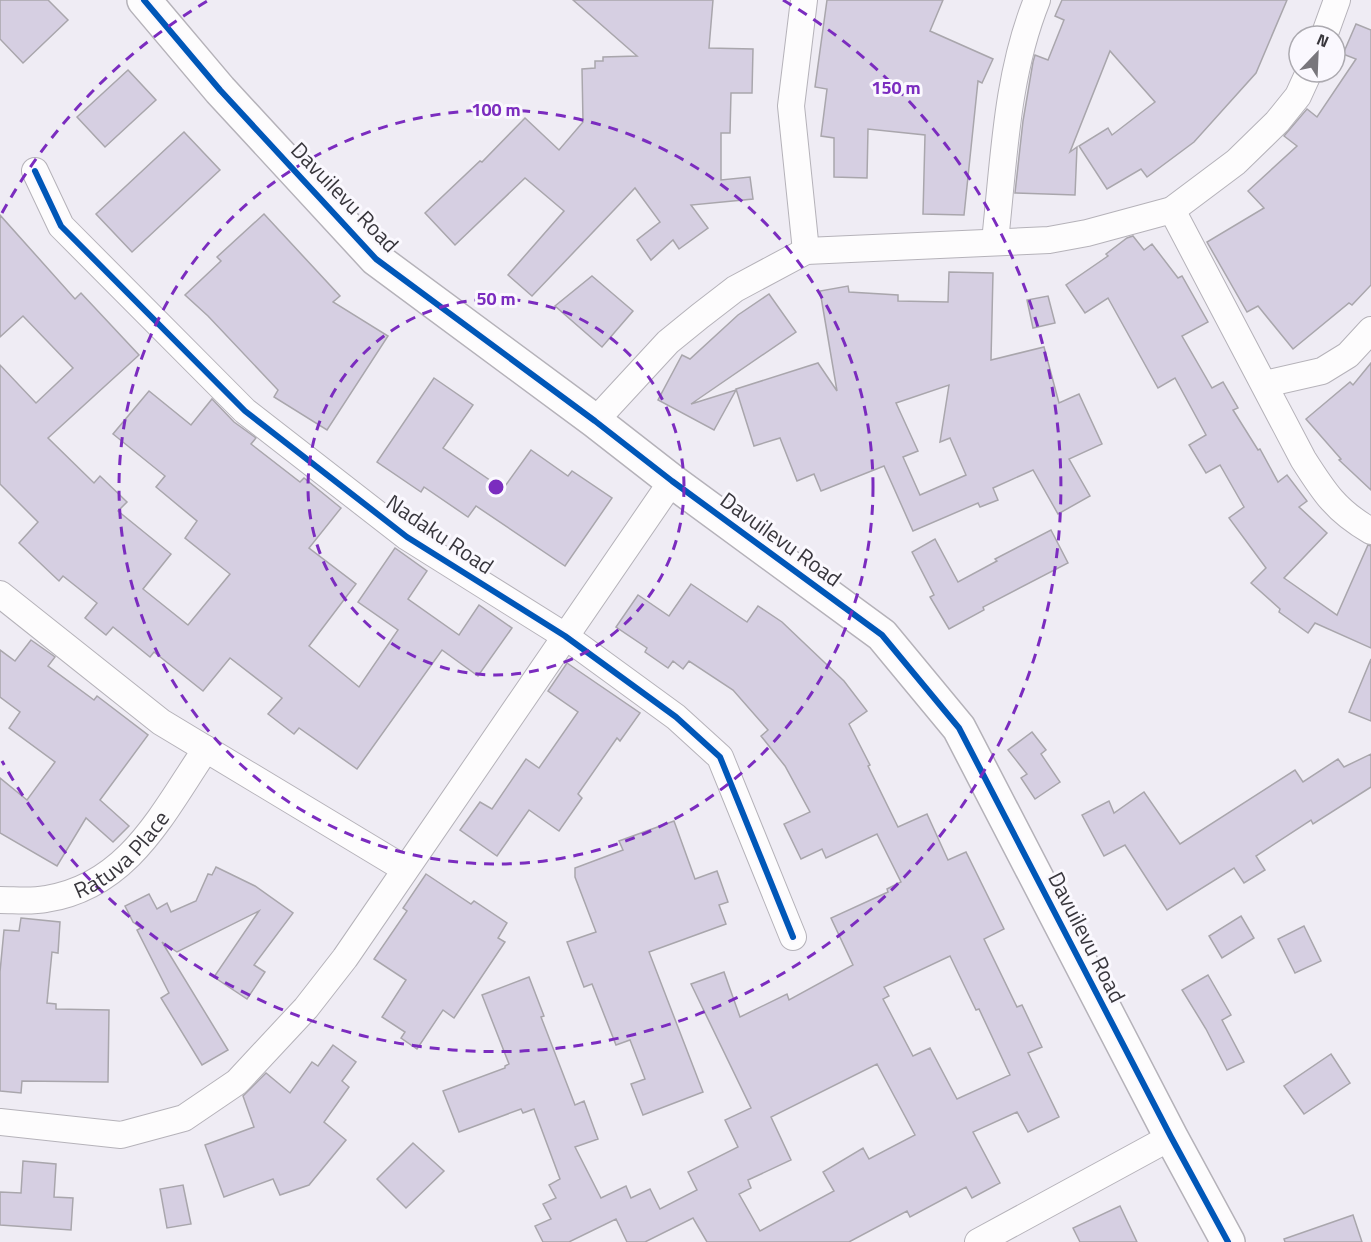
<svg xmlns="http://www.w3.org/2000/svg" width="1371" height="1242" font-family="'Titillium Web',sans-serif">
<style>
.building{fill:#d6cfe2;stroke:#a9a6ac;stroke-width:1.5;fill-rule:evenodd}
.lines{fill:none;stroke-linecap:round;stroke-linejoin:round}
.street-casing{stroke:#b5b2b9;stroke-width:28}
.secondary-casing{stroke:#b5b2b9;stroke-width:36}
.street{stroke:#fdfcfd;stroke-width:26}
.secondary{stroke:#fdfcfd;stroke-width:33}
.cycleway-casing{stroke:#faf8fe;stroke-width:10}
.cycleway{stroke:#0057b8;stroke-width:6}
.ring{fill:none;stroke:#7b2cbf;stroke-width:3;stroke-dasharray:10 8}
.labels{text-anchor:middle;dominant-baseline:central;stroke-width:6;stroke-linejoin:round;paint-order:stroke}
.street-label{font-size:22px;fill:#38363c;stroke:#faf8fe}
.centre{fill:#7b2cbf;stroke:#faf8fe;stroke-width:3}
.ring-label{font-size:18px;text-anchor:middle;font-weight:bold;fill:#7b2cbf;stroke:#faf8fe;stroke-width:6;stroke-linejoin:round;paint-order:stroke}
</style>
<rect width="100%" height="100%" fill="#efecf4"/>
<!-- building -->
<g class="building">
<path d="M0,0H48L68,20L23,63L0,39Z"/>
<path d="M573,0H713L709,48L753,49L752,93H731L730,133H721V180L750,177L753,199L691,205L708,228L679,249L673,240L651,260L637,240L660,222L635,188L532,296L508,275L564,211L525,178L455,245L425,213L480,161L482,162L525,118L559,150L583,122L582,69L595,68V61H603V57L637,56Z"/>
<path d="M827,0H943L930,31L993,59L982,83L978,81L964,215L923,214L925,135L868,129L867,178L834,177V138L821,136L827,89L815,87Z"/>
<path d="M1062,0H1287L1256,73L1194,142L1147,177L1141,169L1107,189L1079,146L1108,128L1112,135L1155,102L1110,51L1070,152L1077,147L1075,195L1015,193L1023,121L1033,62L1035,55L1048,60L1064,20L1055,16Z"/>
<path d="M1356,24L1371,30V285L1352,305L1349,303L1293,349L1258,306L1247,312L1207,242L1264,208L1248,191L1297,146L1284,136L1307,109L1317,117L1356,59L1343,54Z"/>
<path d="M128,70L156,100L105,147L77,117Z"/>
<path d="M184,132L220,170L132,252L96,214Z"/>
<path d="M264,214L340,296L333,302L388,336L327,430L274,397L278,390L208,316L185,295L221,261L217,257Z"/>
<path d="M0,215L75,299L81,293L139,355L48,438L94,483L100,476L127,502L118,511L171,554L143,589L188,625L230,574L185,538L197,521L156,487L165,476L113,434L149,391L191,425L212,399L234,422L256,438L251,444L300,482L304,478L341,508L309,548L356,584L309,646L359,687L398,630L358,602L395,548L427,571L408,599L459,635L479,605L512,628L478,676L442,650L357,769L299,728L294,734L268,714L282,698L230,658L203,691L154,652L150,657L113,627L106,635L85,618L97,603L63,576L59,581L19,543L38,522L0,484V365L36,403L73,368L23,316L0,337Z"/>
<path d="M1133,236L1144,250L1152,244L1178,278L1182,276L1208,322L1182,336L1212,388L1223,382L1238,408L1233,410L1258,450L1260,449L1278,482L1287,475L1307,501L1299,507L1327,533L1284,578L1337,615L1368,545L1371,546V648L1315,623L1308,633L1279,612L1280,609L1251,583L1266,568L1229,518L1244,507L1220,465L1206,473L1189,445L1206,435L1175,378L1158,388L1108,298L1085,313L1066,285L1108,256L1106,254L1127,238Z"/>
<path d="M949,272L993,273L991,360L1044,347L1059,403L1079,394L1102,444L1069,459L1090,496L1058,514L1033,470L993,488L998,500L980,507L978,503L913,531L884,466L821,491L814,474L797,481L780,438L754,446L736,389L818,363L837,391L820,291L848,286L849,292L898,295V301L948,302ZM949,385L940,442L950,438L966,475L920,495L903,457L918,451L896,403Z"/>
<path d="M592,276L633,311L602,347L555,306Z"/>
<path d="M769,294L796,332L691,404L736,390L714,430L658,400L682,355L690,359L738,315Z"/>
<path d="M1048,296L1055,323L1033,328L1027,300Z"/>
<path d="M1371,363V490L1339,460L1341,459L1306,419L1350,382L1353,385Z"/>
<path d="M434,378L473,405L443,448L503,489L531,450L568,476L572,471L612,498L565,566L476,506L468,517L424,487L421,492L377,462Z"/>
<path d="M1051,530L1068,563L983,607L984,610L949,629L930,597L934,595L912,552L935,539L958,582L997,561L995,559Z"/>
<path d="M691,584L747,622L758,606L782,622L844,681L867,711L849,724L870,765L868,766L898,827L927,814L948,860L966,852L1004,929L984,939L1017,1007L1022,1005L1042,1047L1028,1053L1059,1117L1028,1132L1017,1112L973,1132L1000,1183L972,1198L966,1187L910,1217L907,1211L849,1242H707L693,1218L645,1242H627L616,1219L569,1242H543L535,1226L551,1219L543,1204L556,1198L549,1185L560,1179L534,1109L523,1113L521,1109L459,1132L443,1091L505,1068V1066L509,1064L482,995L529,977L544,1016L541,1017L575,1105L584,1101L598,1139L575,1147L601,1198L626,1186L631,1198L650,1189L660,1209L697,1190L688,1172L738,1147L725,1120L751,1108L691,984L724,972L740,1017L787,994L789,1000L853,965L831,918L888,892L887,889L901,882L877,834L826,858L822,849L801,859L784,824L810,812L785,766L761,736L768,730L733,690L689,661L683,669L673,661L668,668L645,652L647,648L616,627L638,595L669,616ZM950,956L976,1010L979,1009L1010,1075L957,1099L930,1048L913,1056L883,999L889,996L884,987ZM877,1064L915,1135L869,1159L863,1148L823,1172L834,1191L760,1231L739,1194L751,1188L748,1180L791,1160L771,1117Z"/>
<path d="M31,640L55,657L48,666L94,700L97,696L148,735L100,800L129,826L113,842L86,818L57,866L0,833V778L27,800L55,762L9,728L20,712L0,697V650L15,661Z"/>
<path d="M1371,659V721L1349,712Z"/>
<path d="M567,663L640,713L620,741L617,738L578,794L582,798L559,831L529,810L497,856L460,830L480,802L492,809L526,759L539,768L578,712L548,691Z"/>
<path d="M1032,732L1046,750L1041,754L1060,782L1035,799L1021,778L1027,774L1008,750Z"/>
<path d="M1371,754V787L1313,824L1311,820L1256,856L1265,870L1244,883L1234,868L1167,910L1125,845L1104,856L1082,815L1109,801L1114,813L1144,792L1180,844L1295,770L1303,782L1338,759L1344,767Z"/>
<path d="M674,821L695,879L717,871L728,902L719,905L726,924L649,952L703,1092L643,1115L631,1084L645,1079L630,1040L616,1045L592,984L584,987L567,942L596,932L575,877V868L623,850L619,841Z"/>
<path d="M216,867L255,886L293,913L254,965L265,972L247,999L214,977L259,911L177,952L162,942L228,1050L202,1065L161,998L169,993L137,930L141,928L133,922L125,906L149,894L157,909L167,903L171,912L196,901L208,874L212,875Z"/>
<path d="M426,874L471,904L474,901L507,923L498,938L505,942L454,1018L443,1010L417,1049L401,1038L405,1032L382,1017L406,980L374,959L407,911L403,908Z"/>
<path d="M1241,916L1254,938L1222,958L1209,936Z"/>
<path d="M21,918L60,922L58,953L52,952L47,1003L56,1004V1009L109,1010L108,1082L22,1081L21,1093L0,1091V972L4,930L19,931Z"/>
<path d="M1304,926L1321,961L1295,973L1278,939Z"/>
<path d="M1208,975L1231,1015L1222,1020L1244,1062L1227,1070L1206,1029L1182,990Z"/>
<path d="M333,1045L356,1062L342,1081L349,1087L324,1122L346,1140L309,1185L280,1195L273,1179L224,1197L205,1145L254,1127L243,1096L266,1073L290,1093L312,1062L318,1066Z"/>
<path d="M1331,1054L1350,1083L1304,1114L1284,1086Z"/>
<path d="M413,1143L444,1171L406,1208L377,1179Z"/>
<path d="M23,1161L56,1164L54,1197L73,1198L71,1230L0,1225V1192L21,1193Z"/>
<path d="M183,1185L191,1224L167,1228L160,1189Z"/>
<path d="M1120,1206L1137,1242H1080L1073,1228Z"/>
<path d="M1353,1215L1362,1242H1285L1284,1239Z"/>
</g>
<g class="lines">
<defs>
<g id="street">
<path d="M804,0L791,106L806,251"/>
<path d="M1324,36L1337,0"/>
<path d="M35,171L61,226L245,411L407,537L565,636L676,717L720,757L793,937"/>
<path d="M1172,210L1303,459C1324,492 1336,511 1371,531"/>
<path d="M995,241C1004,160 1006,77 1037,0"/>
<path d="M1265,384L1322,371L1348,355L1371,330"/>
<path d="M595,421L668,342L700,316L735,289L806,251L1049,240L1087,233L1172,210L1236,162L1277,122L1298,96L1309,72"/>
<path d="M0,594L161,722L405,869"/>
<path id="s1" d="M0,900C15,900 31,902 46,899C129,886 163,812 206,749"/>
<path d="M0,1122L121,1135L184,1118L237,1082L306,1008L345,958L672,481"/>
<path d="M978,1242L1171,1137"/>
</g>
<path id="secondary" d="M144,0L220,90L376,259L595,421L672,481L882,635L959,728L1171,1137L1228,1242"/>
</defs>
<!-- street casing -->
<use href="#street" class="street-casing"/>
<!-- secondary casing -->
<use href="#secondary" class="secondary-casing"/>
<!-- street -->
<use href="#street" class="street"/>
<!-- secondary -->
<use href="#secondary" class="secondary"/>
<defs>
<g id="cycleway">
<path d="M144,0L220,90L376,259L595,421L672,481L882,635L959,728L1171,1137L1228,1242"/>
<path d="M35,171L61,226L245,411L407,537L565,636L676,717L720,757L793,937"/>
</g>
</defs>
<!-- cycleway casing -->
<use href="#cycleway" class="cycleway-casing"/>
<!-- cycleway -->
<use href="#cycleway" class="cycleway"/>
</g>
<!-- distance rings -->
<g class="ring">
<circle cx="496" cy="487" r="188"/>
<circle cx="496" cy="487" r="377"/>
<path d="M2 213A565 565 0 0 1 209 0M783 0A565 565 0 1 1 2 761"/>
</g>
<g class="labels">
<!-- street labels -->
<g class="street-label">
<text transform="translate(345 197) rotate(46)">Davuilevu Road</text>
<text transform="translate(440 534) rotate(34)">Nadaku Road</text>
<text transform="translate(781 539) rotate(36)">Davuilevu Road</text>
<text stroke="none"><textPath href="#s1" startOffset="136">Ratuva Place</textPath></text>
<text transform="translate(1087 937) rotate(63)">Davuilevu Road</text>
</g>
</g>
<circle cx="496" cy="487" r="9" class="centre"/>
<g class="ring-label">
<text x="896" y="94">150 m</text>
<text x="496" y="116">100 m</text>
<text x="496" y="305">50 m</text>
</g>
<!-- north arrow -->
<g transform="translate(1317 54) rotate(23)"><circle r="28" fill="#faf8fe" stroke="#acaab0" stroke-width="1.5"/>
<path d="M0-4.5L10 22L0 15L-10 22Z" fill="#78767c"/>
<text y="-9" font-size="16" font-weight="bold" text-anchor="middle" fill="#38363c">N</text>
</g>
</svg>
